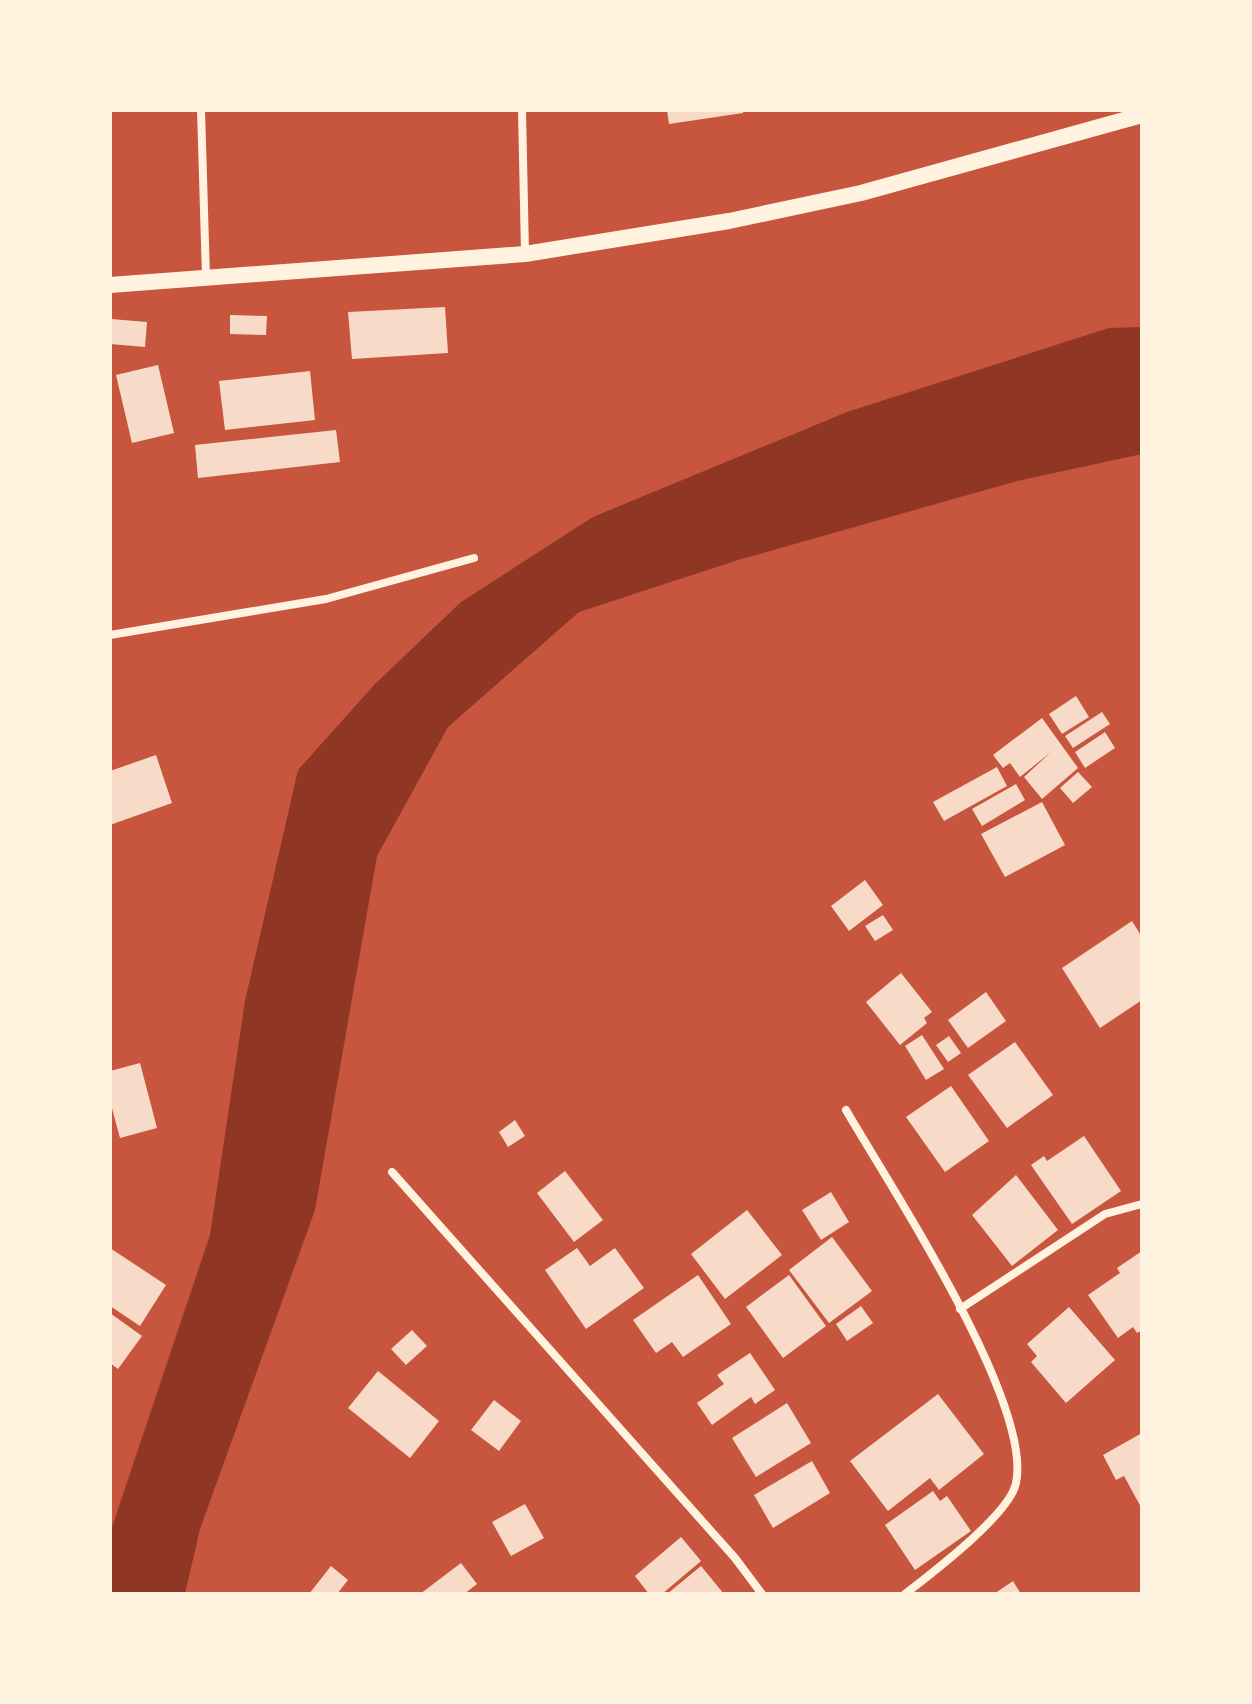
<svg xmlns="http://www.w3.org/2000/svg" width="1252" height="1704" font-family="'Space Grotesk',sans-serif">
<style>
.water{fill:#8f3625}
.building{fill:#f7dbc8}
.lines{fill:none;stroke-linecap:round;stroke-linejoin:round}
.minor{stroke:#fff3e0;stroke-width:8}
.secondary{stroke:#fff3e0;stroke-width:16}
</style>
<rect width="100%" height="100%" fill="#c8553d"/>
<!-- water -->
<path class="water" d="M1142,327V454L1017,481L738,560L579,612L448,727L377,856L315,1210L200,1529L185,1594H110V1533L210,1235L245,1001L298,770L375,684L461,602L593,517L847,412L1109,328Z"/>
<!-- building -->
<g class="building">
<path d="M667,110H743V113L669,124Z"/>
<path d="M445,307L448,353L352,359L348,312Z"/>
<path d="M230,315L267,316L266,335L230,334Z"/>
<path d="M111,319L147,322L145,347L110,344Z"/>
<path d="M158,365L174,433L132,443L116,375Z"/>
<path d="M310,371L315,420L225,430L219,381Z"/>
<path d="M336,430L340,462L198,478L195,445Z"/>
<path d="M1076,696L1089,717L1062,734L1049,714Z"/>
<path d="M1102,712L1110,724L1073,748L1065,736Z"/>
<path d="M1042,718L1078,768L1042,799L1024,777L1051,752L1020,777L1010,763L1003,768L993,755Z"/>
<path d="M1105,732L1115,748L1085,768L1075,752Z"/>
<path d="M156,755L172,803L110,825V771Z"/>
<path d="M997,767L1007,786L944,821L933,802Z"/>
<path d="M1078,772L1092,787L1073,803L1060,788Z"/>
<path d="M1016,784L1025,800L982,826L972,809Z"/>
<path d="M1042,802L1065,845L1005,877L981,834Z"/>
<path d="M865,880L883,905L849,931L831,906Z"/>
<path d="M883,915L893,930L875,941L865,926Z"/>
<path d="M1132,921L1142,937V1000L1100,1028L1062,968Z"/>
<path d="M901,973L932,1012L924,1018L927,1023L900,1045L866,1002Z"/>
<path d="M986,992L1006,1021L968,1048L948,1020Z"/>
<path d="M922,1035L944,1069L926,1080L905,1046Z"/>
<path d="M949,1036L961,1053L948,1062L936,1045Z"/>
<path d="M1015,1042L1053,1095L1007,1128L968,1075Z"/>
<path d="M140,1063L157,1128L120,1138L110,1101V1071Z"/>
<path d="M951,1086L989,1141L945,1172L906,1117Z"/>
<path d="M515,1120L525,1136L508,1147L499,1132Z"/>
<path d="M1084,1136L1121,1191L1072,1224L1031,1165L1044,1156L1047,1161Z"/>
<path d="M565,1171L603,1220L574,1242L537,1193Z"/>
<path d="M1016,1175L1058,1230L1012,1266L972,1215Z"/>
<path d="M831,1192L849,1222L821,1240L802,1210Z"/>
<path d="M747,1210L782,1255L725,1299L691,1254Z"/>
<path d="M832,1237L872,1291L829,1323L789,1270Z"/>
<path d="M110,1248L166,1285L140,1326L110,1306Z"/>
<path d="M577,1248L590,1266L615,1248L644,1288L586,1329L545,1270Z"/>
<path d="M1142,1251V1330L1137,1333L1133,1327L1118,1338L1088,1295L1120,1273L1117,1268Z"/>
<path d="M698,1275L731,1324L683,1357L672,1342L656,1353L633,1320Z"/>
<path d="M789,1275L826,1326L783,1358L746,1307Z"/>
<path d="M861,1306L873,1323L847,1341L836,1324Z"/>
<path d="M1069,1307L1115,1360L1066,1403L1031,1362L1037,1356L1027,1344Z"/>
<path d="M110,1313L142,1336L118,1369L110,1363Z"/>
<path d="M412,1330L427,1346L406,1365L391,1349Z"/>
<path d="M750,1353L775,1390L755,1404L751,1397L712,1425L697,1403L724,1384L717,1375Z"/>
<path d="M378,1371L439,1421L410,1458L348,1408Z"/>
<path d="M938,1394L984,1454L939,1490L930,1478L888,1511L850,1461Z"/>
<path d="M494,1400L521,1421L499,1451L471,1430Z"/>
<path d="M787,1403L811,1443L756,1477L732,1438Z"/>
<path d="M1142,1433V1509L1124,1476L1116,1480L1103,1455Z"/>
<path d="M812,1461L830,1493L773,1528L754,1495Z"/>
<path d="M933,1491L940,1501L947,1496L971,1531L915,1570L885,1525Z"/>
<path d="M525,1504L544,1538L511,1556L492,1522Z"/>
<path d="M681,1537L701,1561L662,1594H649L635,1576Z"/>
<path d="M461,1563L477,1584L464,1594H420Z"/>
<path d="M331,1566L348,1580L337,1594H309Z"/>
<path d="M701,1566L724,1594H667Z"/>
<path d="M1013,1581L1021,1594H994Z"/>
</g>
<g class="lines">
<!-- minor -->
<g class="minor">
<path d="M201,110L206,277"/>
<path d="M522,110L525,253"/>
<path d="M110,635L326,599L474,558"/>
<path d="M846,1110C890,1186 1033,1402 1016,1483C1010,1514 932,1573 905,1594"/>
<path d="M392,1172L735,1558L762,1594"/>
<path d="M960,1309L1105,1214L1142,1204"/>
</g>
<!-- secondary -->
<path class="secondary" d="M110,285L525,254L729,221L861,193L1142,115"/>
</g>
<!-- border -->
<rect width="1252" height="1704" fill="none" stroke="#fff3e0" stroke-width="224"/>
</svg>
